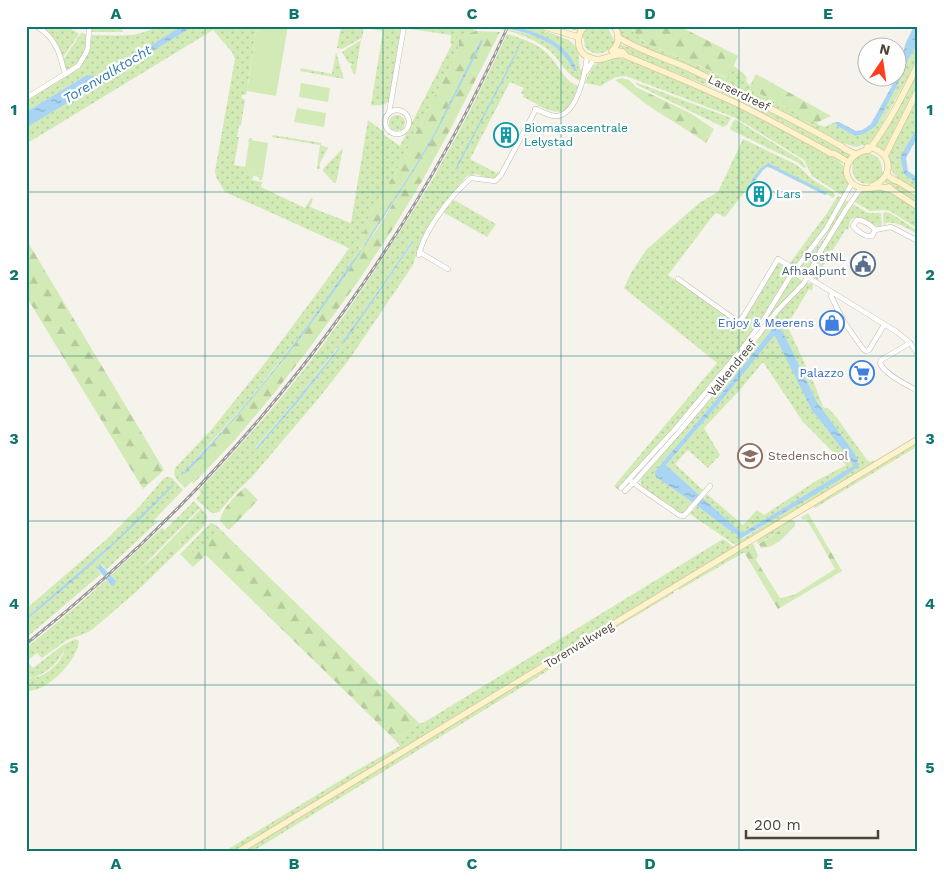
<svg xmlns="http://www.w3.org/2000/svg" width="944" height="877" font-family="'Work Sans',sans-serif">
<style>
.grass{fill:url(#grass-dots);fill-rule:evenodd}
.forest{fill:url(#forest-firs);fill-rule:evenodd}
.pitch{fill:#d2eab5}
.water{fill:url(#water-ripples);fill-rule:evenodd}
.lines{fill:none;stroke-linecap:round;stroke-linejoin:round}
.street-casing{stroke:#c2bbae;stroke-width:5.5}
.secondary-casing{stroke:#d6c79b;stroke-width:7}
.street{stroke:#fff;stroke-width:4.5}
.secondary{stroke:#fff3cd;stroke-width:5.5}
.rail-casing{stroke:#9a9a9a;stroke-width:3}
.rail{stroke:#fff;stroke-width:1;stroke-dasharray:4;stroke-linecap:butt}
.grid{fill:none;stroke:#0f766e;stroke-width:1;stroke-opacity:0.55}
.labels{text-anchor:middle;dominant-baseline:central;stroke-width:4.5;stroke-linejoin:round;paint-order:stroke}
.street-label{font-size:12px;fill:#4b4439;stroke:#fff}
.culture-label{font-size:12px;fill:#0d838f;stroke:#fff;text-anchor:start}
.service-label{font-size:12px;fill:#4e5e75;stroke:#fff;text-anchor:end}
.shop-label{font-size:12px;fill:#366cbe;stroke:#fff;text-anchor:end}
.education-label{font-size:12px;fill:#785e54;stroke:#fff;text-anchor:start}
.water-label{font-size:14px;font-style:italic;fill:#2e7ab2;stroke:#fff}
.neatline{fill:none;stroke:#0f766e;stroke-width:2}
.grid-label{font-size:16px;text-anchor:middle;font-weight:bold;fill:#0f766e}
</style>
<defs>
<pattern id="grass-dots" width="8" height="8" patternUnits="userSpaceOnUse" patternTransform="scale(1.25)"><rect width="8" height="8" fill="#d2eab5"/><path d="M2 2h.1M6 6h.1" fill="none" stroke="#b6ca9c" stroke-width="1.8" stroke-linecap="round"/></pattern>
<pattern id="forest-firs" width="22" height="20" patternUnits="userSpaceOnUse" patternTransform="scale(1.25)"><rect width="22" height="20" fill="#d2eab5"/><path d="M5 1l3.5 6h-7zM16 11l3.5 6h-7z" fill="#b6ca9c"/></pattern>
<pattern id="water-ripples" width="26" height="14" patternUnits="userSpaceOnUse" patternTransform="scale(1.25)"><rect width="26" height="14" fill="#a9d4f2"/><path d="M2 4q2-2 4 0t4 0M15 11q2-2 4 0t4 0" fill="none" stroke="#8caec5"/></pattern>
</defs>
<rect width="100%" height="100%" fill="#f6f3ec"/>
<!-- grass -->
<g class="grass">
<path d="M40,26H65L78,33L79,34L62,59Z"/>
<path d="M92,26H120L123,32H92Z"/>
<path d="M157,26H182L101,76H99L87,75L26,112V101L80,68L89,52L92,35C115,35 137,39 157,26Z"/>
<path d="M194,26H257L246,95H242V98L245,100L241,125L239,126L237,137H239L234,165L245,167V173L263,176L262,180H259V177L253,176L252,180L262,182L261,187L305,208L311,198L313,199L310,207L351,223L368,120L384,132L383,134L400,146L452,44L450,43L451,35L409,29L407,26H456L477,30L457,39L459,44L457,53L395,173L369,216L362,240L357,245L361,250L320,309L288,351L248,401L177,480L174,474L175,468L212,429L265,363L326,281L349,248L225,192L216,177L215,171L235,59L232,52L213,30L26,144V128Z"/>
<path d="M341,26H401L389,101C383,106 378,106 371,105L383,31L364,28L362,38L342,49L337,48Z"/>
<path d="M470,26H497L542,38L560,51L570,62L574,71L577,69C559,38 544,36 512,26H532L569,40L575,46L578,51L580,69L584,68L580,81C567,75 562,64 553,54C539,40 512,30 493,28C485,27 478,27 470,26Z"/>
<path d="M590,26C611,26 606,25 615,42C608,54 595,58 585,47L584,39L581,36L586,29Z"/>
<path d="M616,26H630C634,34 641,40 648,44L727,78L734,66L746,76L747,83L750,85L749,88L824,127L835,122L837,126L855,136L864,134L876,126L899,82L908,60L918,43V56L908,77L874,138L867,145H862L856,147L845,144L770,105L697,70L637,46L621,36Z"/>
<path d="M81,33L88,35C87,49 82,62 69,70L65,68L63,60Z"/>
<path d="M507,34C522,38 538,44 549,55C559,66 564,81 578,86C569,114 565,117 538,106L537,104L523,97L524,95L521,93L524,88L510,82L470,159L497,173L499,170L498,176L496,179H490L476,174L467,176L440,209L419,245L413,265L348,361L318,399L251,478L237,491L219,512L215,513L210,512L196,499L201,493L199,490C242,444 284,397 322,346C358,298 391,246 423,195C430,185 436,173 442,162C466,121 487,77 507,34ZM411,242H413L380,291L343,343L342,342L379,290ZM338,347L340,348L297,403L256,450L255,448L296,401Z"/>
<path d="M361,40L355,76L350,66L352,65L351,63L349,64L342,52Z"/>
<path d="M620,44L671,64L735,94L809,132L851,155L847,159L789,126L711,87L617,49Z"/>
<path d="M336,52L344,79L300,71L301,68L332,74Z"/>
<path d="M615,57C636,61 656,71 676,80C732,103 785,130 838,160C844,165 849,175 849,184C848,188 845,192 843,196L812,176L804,160L736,118L626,76L616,77L600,86L585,83C594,62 594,63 615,57Z"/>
<path d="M918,67V82L884,150H883L876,145L904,98Z"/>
<path d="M635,82L731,118L727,125L723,127L637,85Z"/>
<path d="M918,95V126L900,157L904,174L918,184V191C902,181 886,175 888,153Z"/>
<circle cx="397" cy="123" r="8"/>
<path d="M735,119L801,160L806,167L804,168L797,162L731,130L730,128Z"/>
<path d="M273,135L321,143V145L328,148L320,163V169H317L320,145L272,137Z"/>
<path d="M743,139L797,165L812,179L833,192L835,195L833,198L827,194L826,192L767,164L764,166L750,183L751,184L725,217L716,213L712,217L668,275L738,324C749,316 769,277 777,264L781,263L789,269L790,271L765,315L745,343L656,449L618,490L614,486L717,363L624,288L631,273L646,250L699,203L718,192Z"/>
<path d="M343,148L336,183H334L323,171V169Z"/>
<path d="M869,153C882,157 881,164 883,175C875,184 859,189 853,174C852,170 853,165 852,162C857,156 862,153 869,153Z"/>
<path d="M888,178L918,198V204L884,182Z"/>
<path d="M880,188C893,191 906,202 918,210V229L890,211L884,210L870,211L853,201L859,193Z"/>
<path d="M839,196L842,198L824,229L795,266L790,265V263L827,213L837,197Z"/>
<path d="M454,200L496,224L487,237L443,212Z"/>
<path d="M845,200L849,202L808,272L802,269L801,266L824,238Z"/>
<path d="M851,203L868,213H881L882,228C870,224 866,216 853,218L850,222L848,230L846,229L817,276L820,278L817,281L813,278L812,275L818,259Z"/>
<path d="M885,212L890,213L918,231V234C908,229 896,220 885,223L886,226L884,227L883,214Z"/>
<path d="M792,276H794L803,281L762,326Z"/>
<path d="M806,283H811L813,284L812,291L809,289L787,325L816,388L823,407L829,409L837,418L867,460L870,462L875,460V463L738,547L690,514L697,506L729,530L736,534L740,539L744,538L859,463L853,451L817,402L784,334L780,327L777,326L773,328L717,399L656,470V477L692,502L682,514L679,513L643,489C640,484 640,481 642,476L777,313Z"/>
<path d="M774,336H776L812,411L823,424L853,464V466L742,533L704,499L707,494L743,525L757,510L764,515L816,481L846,465L803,422L763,362L739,391L704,428L720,455L708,468L688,450L675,464L703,490L699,494L666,465L717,406Z"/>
<path d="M918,442V446L815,508L814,507L815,504Z"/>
<path d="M167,477L172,478L183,490L154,520L157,522L106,570L102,564L98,567L97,569L101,574L26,638V620L102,555L160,499L174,484L114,542L26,618V609L108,538L140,506L163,479Z"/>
<path d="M194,501L207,515C208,520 205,524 202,528L137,591L93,629L86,633L67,640L42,658L37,653L27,661L33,668L63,645L75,639L79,641C77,658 60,676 46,685C40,689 33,690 26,692V678C40,681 61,665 64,651H63C59,664 45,673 33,678L26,677V648L77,606L106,580L111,585L116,581L111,575L162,528L165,530ZM199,509L200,510L196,514C197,526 188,530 180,537L179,540L181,546L173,555L164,553L159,556H155L141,568Z"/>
<path d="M791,520L795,521L758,544L757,542L759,538Z"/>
<path d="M211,523L216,525L221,530L195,555L187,547Z"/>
<path d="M723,539L735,548L238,851H225L359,769L400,746L395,740L419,723H423Z"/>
<path d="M751,543L755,546L679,590L678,588Z"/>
<path d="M673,591L674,593L587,645L527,684L253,851H243Z"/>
</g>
<!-- forest -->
<g class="forest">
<path d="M630,26H679L738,56L728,78L648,44L637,36Z"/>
<path d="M476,31L500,32L450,130L422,181L394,227L357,283L308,350L276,391L234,441L193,484L191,482L185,488L177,480L180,477H181C247,407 307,332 361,252L362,250L357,245L362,239L369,216L395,173L457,53L459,44L457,37ZM482,41C456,95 429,147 397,197C387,213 377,231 365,245V244L412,171L434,134Z"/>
<path d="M756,74L831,116L816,123L749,88Z"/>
<path d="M622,78L629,80L636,87L690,113L714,129L706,143C687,129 666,118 646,104C635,96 626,87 615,80Z"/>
<path d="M26,239L164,470L143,489L26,296Z"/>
<path d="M245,487L258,500L229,530L220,521C222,508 235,496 245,487Z"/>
<path d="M808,513L842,571L778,609L744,552L754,546L758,555L756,560L780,598L794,595L835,569L816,535L806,519L803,520L801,518Z"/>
<path d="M196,514L198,520V522L180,537L179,540L181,547L173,555L164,553L159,556H155Z"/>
<path d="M795,521V526C785,536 776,548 761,548L759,544Z"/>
<path d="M221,530L225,534L419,723L395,740L206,555L193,567L180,554L187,547L195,555Z"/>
</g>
<!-- pitch -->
<g class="pitch">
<path d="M257,26H288L276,96L247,91Z"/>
<path d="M301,83L330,88L328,102L299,97Z"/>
<path d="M297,108L326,113L324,127L294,122Z"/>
<path d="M249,138H252V140L268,143L263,176L244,173L249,142H248Z"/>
</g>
<!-- water -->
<g class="water">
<path d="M182,26H194L26,128V112L87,75L99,76H101Z"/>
<path d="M497,26C526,26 568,39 577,71H574C559,39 528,33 497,26Z"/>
<path d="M914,26H918V43L908,60L899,82L876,126L864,134L855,136L837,126L835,122H839L856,131L862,130L867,127L871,124L901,69C904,61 903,53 905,45C907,39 911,33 914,26Z"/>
<path d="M481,40L483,41L435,135L413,172L365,246L364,245L412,171L434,134Z"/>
<path d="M521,41H522L508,71L456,170L455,169L507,70Z"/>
<path d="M918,126V136L906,158L908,171L918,178V184L904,174L900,157Z"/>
<path d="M768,163L826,192L827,194L825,195L771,168L767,167L763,170L752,185L750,183L759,170Z"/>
<path d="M412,241L413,242L380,291L344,343L342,342L379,290Z"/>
<path d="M361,250H362L361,252C320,314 276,372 227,427C213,443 196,465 180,477L181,475C225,430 267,381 304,330C324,304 341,276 361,250Z"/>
<path d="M777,326L780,327L784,334L817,402L853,451L857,458L859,466L839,480L740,539L736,534L729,530L692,502L656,477L655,473L656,470L717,399L773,328ZM774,336H775L812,411L823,424L853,464V466L742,533L666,465L717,406Z"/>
<path d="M339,347L340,348L297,403L256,450L255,449L296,401Z"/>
<path d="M173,484V486C127,534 78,578 26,620V618L114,542Z"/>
<path d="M100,564L116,581L114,586L111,585L97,568Z"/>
</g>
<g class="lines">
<defs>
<g id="street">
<path d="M36,26C49,33 57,46 61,59C62,64 63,69 66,74"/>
<path d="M586,72L594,59"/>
<path d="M26,98L78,66L86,53L88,47L89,26"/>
<path d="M535,109C541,111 548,115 554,116C577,118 585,73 587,57"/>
<circle cx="397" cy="122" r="12"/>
<path d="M389,113L404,26"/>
<path d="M875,230L872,236C866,238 857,231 853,226L857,220C863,220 872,225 875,230L891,227L918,241"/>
<path d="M419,252L448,269"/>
<path d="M419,255C424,230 452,194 471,178L495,181L501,175L536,109"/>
<path d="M678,279L737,321L743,317L778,259L897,332L910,343L918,354"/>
<path d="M833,293L831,296L844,322L863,349L866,351L869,350L884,325"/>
<path d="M910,343L881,360L880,363C884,374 907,385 918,391"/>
<path d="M631,481L640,488L679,515L684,516L710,486"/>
<path d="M621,488L676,428L742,349L764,319L791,275L826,229L852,183"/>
<path d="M625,491L638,478L679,432L723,380L777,311L804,283L820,252L847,208L861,188"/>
<path d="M917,851L918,850"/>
</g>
<g id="secondary">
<path d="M542,26L578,37"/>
<path d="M573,26L583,28"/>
<path d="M585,26C575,36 576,54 591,58C604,63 610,53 622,55"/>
<path d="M618,37C640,51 665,58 688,68C740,93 791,118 841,146L845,149L855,154"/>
<path d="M613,50L623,52L626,56C665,72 704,88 742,106C772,121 801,137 830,153L835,154L848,162"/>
<path d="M612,51C620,43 620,35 614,26"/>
<path d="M867,147C892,150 896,177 872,186"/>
<path d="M885,156L918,90"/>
<path d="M887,175L894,180L899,182L918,194"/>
<path d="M889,187L892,190L918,207"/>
<path d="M892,190C888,189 884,187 880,187C873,187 868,190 860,188C837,179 846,152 869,150C887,126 905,92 918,64"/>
<path d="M239,851L918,439"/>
</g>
</defs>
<!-- street casing -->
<use href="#street" class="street-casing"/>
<!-- secondary casing -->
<use href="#secondary" class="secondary-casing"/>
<!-- street -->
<use href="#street" class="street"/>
<!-- secondary -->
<use href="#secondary" class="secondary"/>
<defs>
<path id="rail" d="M26,644C233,481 400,267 508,26"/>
</defs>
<!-- rail casing -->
<use href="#rail" class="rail-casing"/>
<!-- rail -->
<use href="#rail" class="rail"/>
</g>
<!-- grid -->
<path class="grid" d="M205,26V851M383,26V851M561,26V851M739,26V851M26,192H918M26,356H918M26,521H918M26,685H918"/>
<!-- icons -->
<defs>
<symbol id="building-ring" viewBox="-11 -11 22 22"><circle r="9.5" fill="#fff" stroke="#0f9aa8" stroke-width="1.5"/><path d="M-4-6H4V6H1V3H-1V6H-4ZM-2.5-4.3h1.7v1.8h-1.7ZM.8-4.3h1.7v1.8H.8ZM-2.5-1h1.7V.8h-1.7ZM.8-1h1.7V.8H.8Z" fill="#0f9aa8"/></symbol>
<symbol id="civic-ring" viewBox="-11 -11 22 22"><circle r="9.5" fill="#fff" stroke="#5c6f8a" stroke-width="1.5"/><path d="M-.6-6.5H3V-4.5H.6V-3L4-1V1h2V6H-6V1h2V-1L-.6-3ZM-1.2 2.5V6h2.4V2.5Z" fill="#5c6f8a"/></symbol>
<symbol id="shop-ring" viewBox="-11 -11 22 22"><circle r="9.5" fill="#fff" stroke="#3f7fe0" stroke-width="1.5"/><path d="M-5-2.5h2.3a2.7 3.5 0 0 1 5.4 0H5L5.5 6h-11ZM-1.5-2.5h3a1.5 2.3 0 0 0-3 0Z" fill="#3f7fe0"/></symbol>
<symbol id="supermarket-ring" viewBox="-11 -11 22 22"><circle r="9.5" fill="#fff" stroke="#3f7fe0" stroke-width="1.5"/><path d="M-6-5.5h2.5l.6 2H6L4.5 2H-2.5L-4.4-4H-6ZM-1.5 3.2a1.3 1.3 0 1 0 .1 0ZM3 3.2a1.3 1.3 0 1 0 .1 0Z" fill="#3f7fe0"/></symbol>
<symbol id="school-ring" viewBox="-11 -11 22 22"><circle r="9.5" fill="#fff" stroke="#8d6e63" stroke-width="1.5"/><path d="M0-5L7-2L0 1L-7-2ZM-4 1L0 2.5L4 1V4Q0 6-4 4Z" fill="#8d6e63"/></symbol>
</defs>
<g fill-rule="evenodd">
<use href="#building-ring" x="492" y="121" width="28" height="28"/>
<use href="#building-ring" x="745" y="180" width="28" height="28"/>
<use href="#civic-ring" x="849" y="250" width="28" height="28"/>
<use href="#shop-ring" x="818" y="309" width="28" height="28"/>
<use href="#supermarket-ring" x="848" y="359" width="28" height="28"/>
<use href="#school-ring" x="736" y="442" width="28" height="28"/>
</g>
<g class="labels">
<!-- street labels -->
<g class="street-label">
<text transform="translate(739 93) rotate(26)">Larserdreef</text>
<text transform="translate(732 368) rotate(-51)">Valkendreef</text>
<text transform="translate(579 645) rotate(-31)">Torenvalkweg</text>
</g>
<!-- culture labels -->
<g class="culture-label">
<text x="524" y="128">Biomassacentrale<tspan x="524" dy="14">Lelystad</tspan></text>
<text x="776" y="194">Lars</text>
</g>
<!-- service labels -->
<g class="service-label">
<text x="846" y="257">PostNL<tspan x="846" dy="14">Afhaalpunt</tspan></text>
</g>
<!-- shop labels -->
<g class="shop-label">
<text x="814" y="323">Enjoy &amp; Meerens</text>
<text x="844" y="373">Palazzo</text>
</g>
<!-- education labels -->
<g class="education-label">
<text x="768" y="456">Stedenschool</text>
</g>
<!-- water labels -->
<g class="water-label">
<text transform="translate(107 74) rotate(-31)">Torenvalktocht</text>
</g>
</g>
<!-- border -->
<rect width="944" height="877" fill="none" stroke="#ffffff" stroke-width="55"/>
<!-- north arrow -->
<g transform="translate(882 62) rotate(13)"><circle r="24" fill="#ffffff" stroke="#b7b4b0"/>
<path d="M0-4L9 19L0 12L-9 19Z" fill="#fc3f1d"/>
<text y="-8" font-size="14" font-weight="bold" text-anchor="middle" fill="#4b4439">N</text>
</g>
<!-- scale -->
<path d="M746 830v8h132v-8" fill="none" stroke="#4b4439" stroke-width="2.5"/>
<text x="754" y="830" font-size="15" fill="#4b4439" stroke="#ffffff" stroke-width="4" paint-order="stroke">200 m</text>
<rect x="28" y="28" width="888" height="822" class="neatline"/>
<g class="grid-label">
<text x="116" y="19">A</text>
<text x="294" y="19">B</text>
<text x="472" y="19">C</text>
<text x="650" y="19">D</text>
<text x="828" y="19">E</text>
<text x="14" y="115">1</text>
<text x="930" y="115">1</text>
<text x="14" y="280">2</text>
<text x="930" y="280">2</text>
<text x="14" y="444">3</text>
<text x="930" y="444">3</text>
<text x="14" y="609">4</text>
<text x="930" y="609">4</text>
<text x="14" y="773">5</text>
<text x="930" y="773">5</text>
<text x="116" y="869">A</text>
<text x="294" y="869">B</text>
<text x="472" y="869">C</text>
<text x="650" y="869">D</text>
<text x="828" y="869">E</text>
</g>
</svg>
